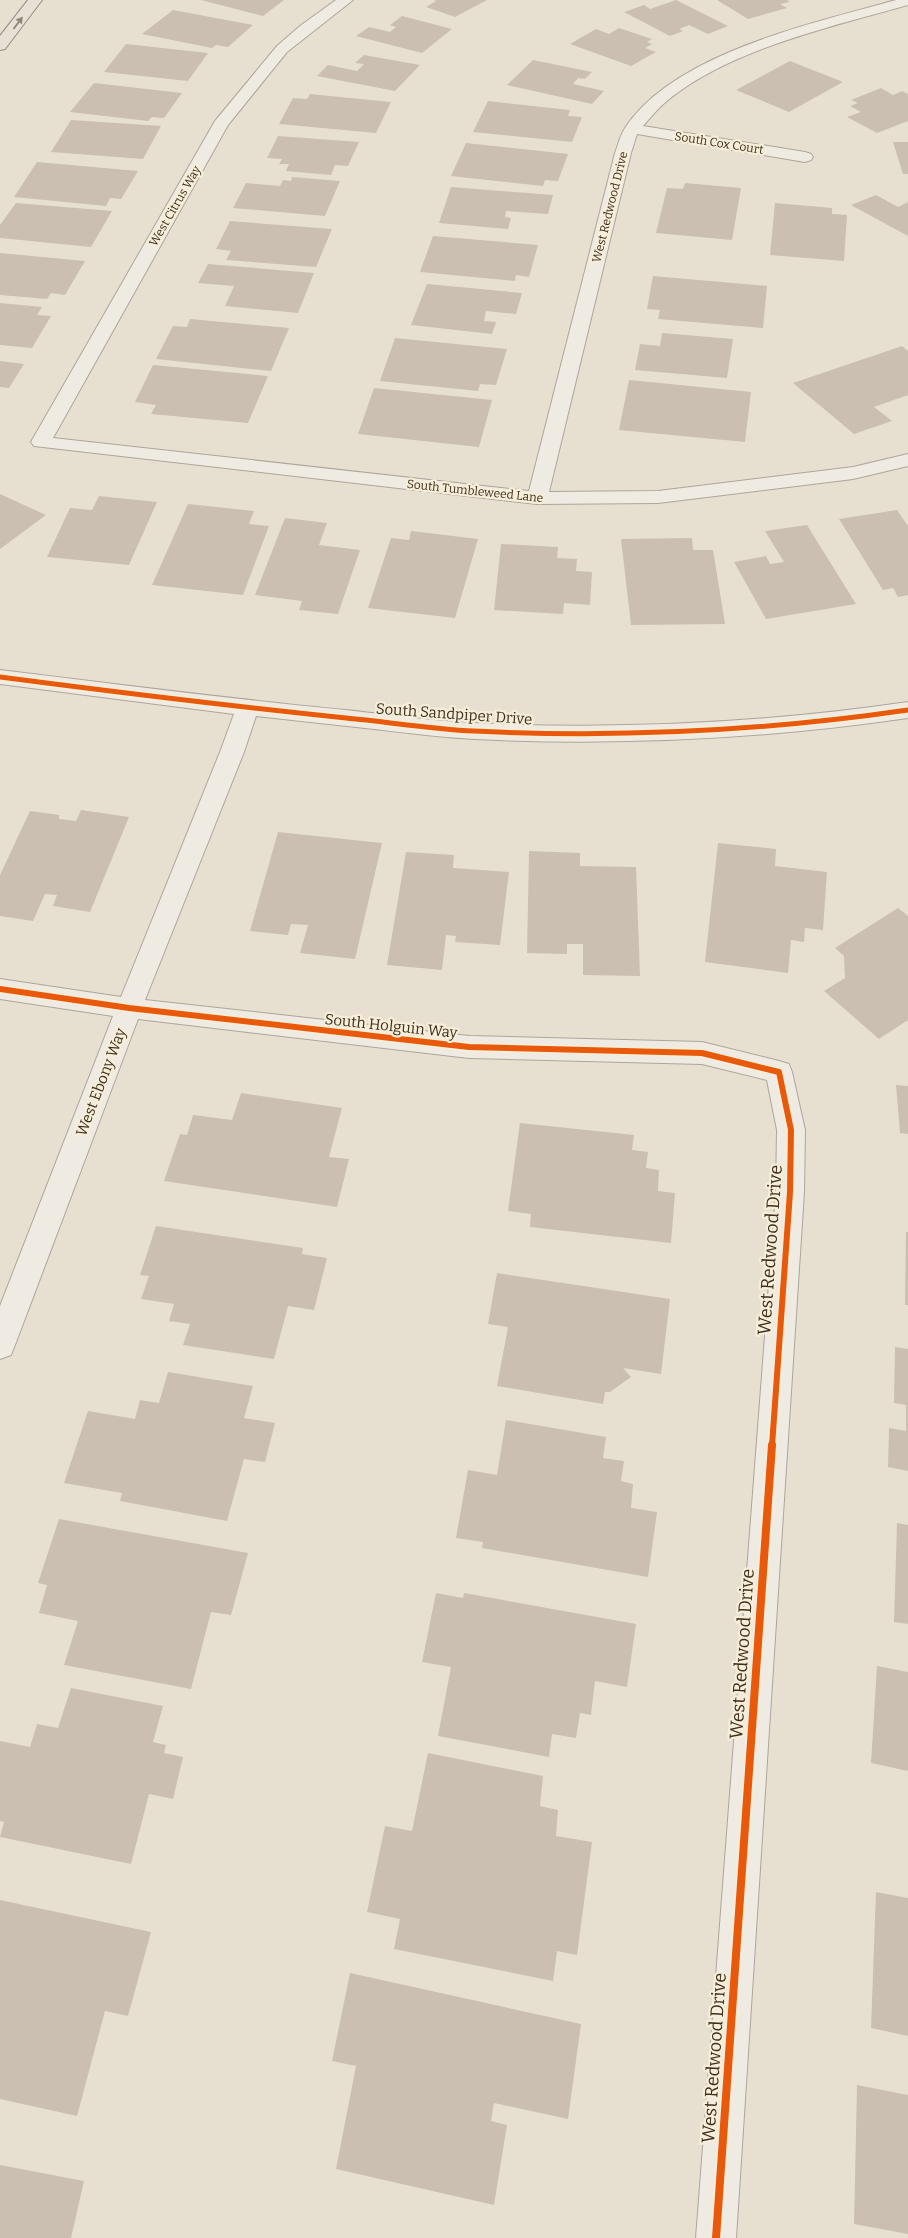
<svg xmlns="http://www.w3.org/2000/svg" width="908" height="2238" font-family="Bitter,serif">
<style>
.building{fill:#cbbfb2}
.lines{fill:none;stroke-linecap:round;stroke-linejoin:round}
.minor-casing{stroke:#ada599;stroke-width:2}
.major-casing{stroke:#928b80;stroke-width:2}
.minor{fill:#efebe3;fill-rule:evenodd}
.major{fill:#e6e1d4;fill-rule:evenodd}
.cycleway-far2-casing{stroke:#f7eed8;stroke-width:8}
.cycleway-far1-casing{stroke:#f7eed8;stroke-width:9}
.cycleway-casing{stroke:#f7eed8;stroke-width:11}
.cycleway-far2{stroke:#e8590c;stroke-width:5}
.cycleway-far1{stroke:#e8590c;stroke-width:6}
.cycleway{stroke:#e8590c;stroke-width:8}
.oneway{fill:#92887a}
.labels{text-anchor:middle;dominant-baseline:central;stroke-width:4.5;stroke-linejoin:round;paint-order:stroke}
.far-street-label{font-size:12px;fill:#3d2e20;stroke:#f7eed8}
.street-label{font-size:15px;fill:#3d2e20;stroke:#f7eed8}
.near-street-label{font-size:18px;fill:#3d2e20;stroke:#f7eed8}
</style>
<rect width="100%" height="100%" fill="#e7e0d1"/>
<!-- building -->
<g class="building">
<path d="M201,0H284L263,16Z"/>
<path d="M434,0H487L455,17L426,7L436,1Z"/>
<path d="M676,0L728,26L708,34L689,25L679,29L683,31L670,36L624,12L644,5L650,9Z"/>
<path d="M717,0H787L790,2L780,4L787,8L748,19Z"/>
<path d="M173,10L253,25L228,47L216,45L212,48L142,34Z"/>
<path d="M402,16L452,29L422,53L356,36L369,27L390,32L396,27L390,25Z"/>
<path d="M619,28L652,39L647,42L652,44L645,48L656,52L631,66L570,44L596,29L609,34Z"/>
<path d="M126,44L208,53L188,81L104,72Z"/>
<path d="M364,55L420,65L395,91L317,76L328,65L357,71L364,64L355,63Z"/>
<path d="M533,60L592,72L585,79L578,78L573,84L604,91L592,104L507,85Z"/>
<path d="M790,61L843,82L789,112L736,90Z"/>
<path d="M94,83L182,93L164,118L152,117L148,121L70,112Z"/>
<path d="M881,88L893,95L902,91L908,94V121L877,133L847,117L861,112L850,106L858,103L851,100Z"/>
<path d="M310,94L391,102L376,133L279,124L293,98L307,99Z"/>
<path d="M488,101L570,110L568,116L582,117L572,142L473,132Z"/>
<path d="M71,120L161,126L143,159L51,152Z"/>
<path d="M278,136L359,142L348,166L335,165L331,175L286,171L289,164H279L282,159L267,158Z"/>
<path d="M893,142H908V174H903Z"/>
<path d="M466,143L568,154L558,181L545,180L543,186L451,176Z"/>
<path d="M37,162L138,171L121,199L110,198L106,206L14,197Z"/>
<path d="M292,177L340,181L325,216L233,208L246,183L280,186L283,180L291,181Z"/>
<path d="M685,183L741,188L732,240L656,233L667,188L683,189Z"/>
<path d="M451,187L553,195L548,214L506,211L505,217L511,218L508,229L439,223Z"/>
<path d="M876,195L898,207L908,202V236L851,205Z"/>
<path d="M16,203L112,211L91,247L0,238V225Z"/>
<path d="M775,203L832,208V214L847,215L844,261L770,255Z"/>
<path d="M230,221L332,229L316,267L226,260L231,251L216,249Z"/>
<path d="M433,236L538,245L529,277L516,275L515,281L420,272Z"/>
<path d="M0,253L85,261L65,295L51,293L47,299L0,295Z"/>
<path d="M208,264L314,273L298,313L225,306L234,286L198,283Z"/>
<path d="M653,276L767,286L763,328L658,319L660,310L647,309Z"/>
<path d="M427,284L522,293L516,314L486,311L484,321L496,322L492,334L411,325Z"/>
<path d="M0,303L42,307L37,315L51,316L32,348L0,345Z"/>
<path d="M190,319L289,328L271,371L156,359L173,326L187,327Z"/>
<path d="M662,333L733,339L727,378L635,370L640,344L660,346Z"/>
<path d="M395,338L507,349L496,385L480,384L478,391L380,381Z"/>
<path d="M902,346L908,351V395L874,407L892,421L854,434L793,383Z"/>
<path d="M0,361L24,364L9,388L0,387Z"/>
<path d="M153,365L268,376L248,423L151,414L156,405L135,402Z"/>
<path d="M629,380L751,392L745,442L619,430Z"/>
<path d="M374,388L492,400L479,447L358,434Z"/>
<path d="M0,494L46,515L0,549Z"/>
<path d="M99,496L157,502L129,565L47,557L70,508L92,510Z"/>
<path d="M188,504L254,511L249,524L269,526L243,595L152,585Z"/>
<path d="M897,510L908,526V595L898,597L893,588L883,590L839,519Z"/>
<path d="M285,518L327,523L319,545L360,550L338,614L299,610L302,601L255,595Z"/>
<path d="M807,525L856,604L766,619L734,562L766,556L770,564L784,562L765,531Z"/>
<path d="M411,531L478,539L455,618L368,608L391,538L409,540Z"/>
<path d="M692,538L693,550H713L725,624L631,625L621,539Z"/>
<path d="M501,544L558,547L557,558L577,559L576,571L592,572L590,605L564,603L563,614L494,610Z"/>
<path d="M81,810L129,817L90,912L53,906L57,895L45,894L33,921L0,916V875L30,811L59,815V819L76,821Z"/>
<path d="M278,832L382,843L355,959L300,953L308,925L291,924L288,935L250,931Z"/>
<path d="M718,843L776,849L775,866L827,872L823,930L805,928L804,942L791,940L788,973L705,962Z"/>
<path d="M529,851L580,853V866L636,867L640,976L583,975V944H567V954L527,953Z"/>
<path d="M406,852L454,855L453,868L509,872L500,945L455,942L456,936L446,935L442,970L387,965Z"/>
<path d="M898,908L908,916V1020L879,1039L824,991L845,978L844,956L835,948Z"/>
<path d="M896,1085L908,1086V1134L900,1133Z"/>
<path d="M241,1093L342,1108L329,1157L349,1159L337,1207L164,1181L180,1134L187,1135L193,1115L232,1120Z"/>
<path d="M520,1123L634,1135L632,1150L648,1152L646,1168L659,1170L658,1191L675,1193L671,1243L530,1227L531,1214L508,1211Z"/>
<path d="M156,1226L303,1248L302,1254L327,1258L314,1310L288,1306L274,1359L183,1345L190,1324L169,1321L174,1304L141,1299L149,1276L140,1275Z"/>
<path d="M906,1232H908V1305H905Z"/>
<path d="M497,1273L670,1299L661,1374L623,1368L631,1377L610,1392H605L603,1404L497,1386L508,1327L488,1324Z"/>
<path d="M895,1347L908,1349V1471L888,1467L889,1428L906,1431V1405L894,1403Z"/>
<path d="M168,1372L253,1386L244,1418L275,1423L265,1462L244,1459L227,1521L120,1501L122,1493L64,1483L88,1411L135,1419L140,1400L159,1403Z"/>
<path d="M506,1420L606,1437L603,1458L624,1461L621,1481L633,1484L631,1508L657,1512L648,1577L482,1548L483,1542L456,1538L468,1470L497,1475Z"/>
<path d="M59,1519L248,1553L231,1615L211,1612L191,1689L64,1665L78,1621L39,1613L47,1585L38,1583Z"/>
<path d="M897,1523L908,1525V1624L894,1622Z"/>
<path d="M436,1593L463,1598L464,1593L636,1624L627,1687L595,1681L591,1715L580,1713L576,1738L552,1734L549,1757L438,1736L451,1667L422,1662Z"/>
<path d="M877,1666L908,1672V1771L871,1763Z"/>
<path d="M71,1688L163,1706L153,1742L166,1745L164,1753L183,1757L173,1799L149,1794L131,1864L0,1837L4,1822L0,1821V1741L30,1747L37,1724L58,1728Z"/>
<path d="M428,1753L543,1776L540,1806L558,1810L556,1836L592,1842L577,1955L557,1951L553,1981L394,1949L400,1919L367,1912L385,1826L412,1831Z"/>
<path d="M876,1892L908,1898V2036L871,2028Z"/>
<path d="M0,1900L151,1932L128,2016L105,2011L77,2116L0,2099Z"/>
<path d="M350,1973L581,2024L568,2119L494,2103L491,2121L507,2125L494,2205L336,2169L356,2066L332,2061Z"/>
<path d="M857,2085L908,2095V2234L854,2224Z"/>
<path d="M0,2165L84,2181L71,2238H0Z"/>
</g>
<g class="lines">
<defs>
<g id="minor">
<path d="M336,0H353L287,52L228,125L53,438L529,491L615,153C618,145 620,136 625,128C674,53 814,23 896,0H908V5C830,27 722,51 661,106C655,112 649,119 643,126L805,152L811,154L813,157L811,160L805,162L637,134L631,153L549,492L658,491L853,467L908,454V466L853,479L658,503L537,504L34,446L31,442L215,121L277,46L300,26Z"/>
<path d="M0,670C115,684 230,699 346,710C389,715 431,721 474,723C619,730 764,723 908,702V718C764,739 619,746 474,739C437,737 401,732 365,728C328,724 292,720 256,716L244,752L145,1000L469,1036L702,1042L779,1061L789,1064L792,1072L805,1130L804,1192L736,2238H696L776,1192L777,1130L767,1080L702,1064L469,1058L138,1019L15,1345L11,1355L0,1359V1306L113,1016L0,999V979L121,997L220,752L234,714L0,684Z"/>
</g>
<path id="major" d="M28,0H42L5,49L0,50V36Z"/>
</defs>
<!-- minor casing -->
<use href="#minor" class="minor-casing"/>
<!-- major casing -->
<use href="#major" class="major-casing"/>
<!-- minor -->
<use href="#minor" class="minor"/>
<!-- major -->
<use href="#major" class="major"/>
<defs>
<path id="cycleway-far2" d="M0,677C115,692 230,706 346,718C389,722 431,729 474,731C619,738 764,731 908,710"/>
<path id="cycleway-far1" d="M0,989L129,1008L469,1047L702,1053L779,1072L791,1130L790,1192L772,1446"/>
<path id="cycleway" d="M716,2238L772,1445"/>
</defs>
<!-- cycleway-far2 casing -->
<use href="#cycleway-far2" class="cycleway-far2-casing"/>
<!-- cycleway-far1 casing -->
<use href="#cycleway-far1" class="cycleway-far1-casing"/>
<!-- cycleway casing -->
<use href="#cycleway" class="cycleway-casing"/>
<!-- cycleway-far2 -->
<use href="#cycleway-far2" class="cycleway-far2"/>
<!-- cycleway-far1 -->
<use href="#cycleway-far1" class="cycleway-far1"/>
<!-- cycleway -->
<use href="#cycleway" class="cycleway"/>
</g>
<!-- one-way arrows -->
<defs><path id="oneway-solid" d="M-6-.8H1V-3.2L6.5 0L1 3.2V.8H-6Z" transform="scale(1.25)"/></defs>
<use class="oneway" href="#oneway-solid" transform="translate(18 23) rotate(-53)"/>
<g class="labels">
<!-- far-street labels -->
<g class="far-street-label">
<text transform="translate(719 143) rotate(9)">South Cox Court</text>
<text transform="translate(175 206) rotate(-60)">West Citrus Way</text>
<text transform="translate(610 207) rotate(-76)">West Redwood Drive</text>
<text transform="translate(475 491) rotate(6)">South Tumbleweed Lane</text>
</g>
<!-- street labels -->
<g class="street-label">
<text transform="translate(454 714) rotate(4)">South Sandpiper Drive</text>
<text transform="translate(391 1026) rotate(6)">South Holguin Way</text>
<text transform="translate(101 1082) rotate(-69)">West Ebony Way</text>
</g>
<!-- near-street labels -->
<g class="near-street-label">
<text transform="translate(770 1250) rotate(-86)">West Redwood Drive</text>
<text transform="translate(742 1654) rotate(-86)">West Redwood Drive</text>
<text transform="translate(714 2058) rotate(-86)">West Redwood Drive</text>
</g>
</g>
</svg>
